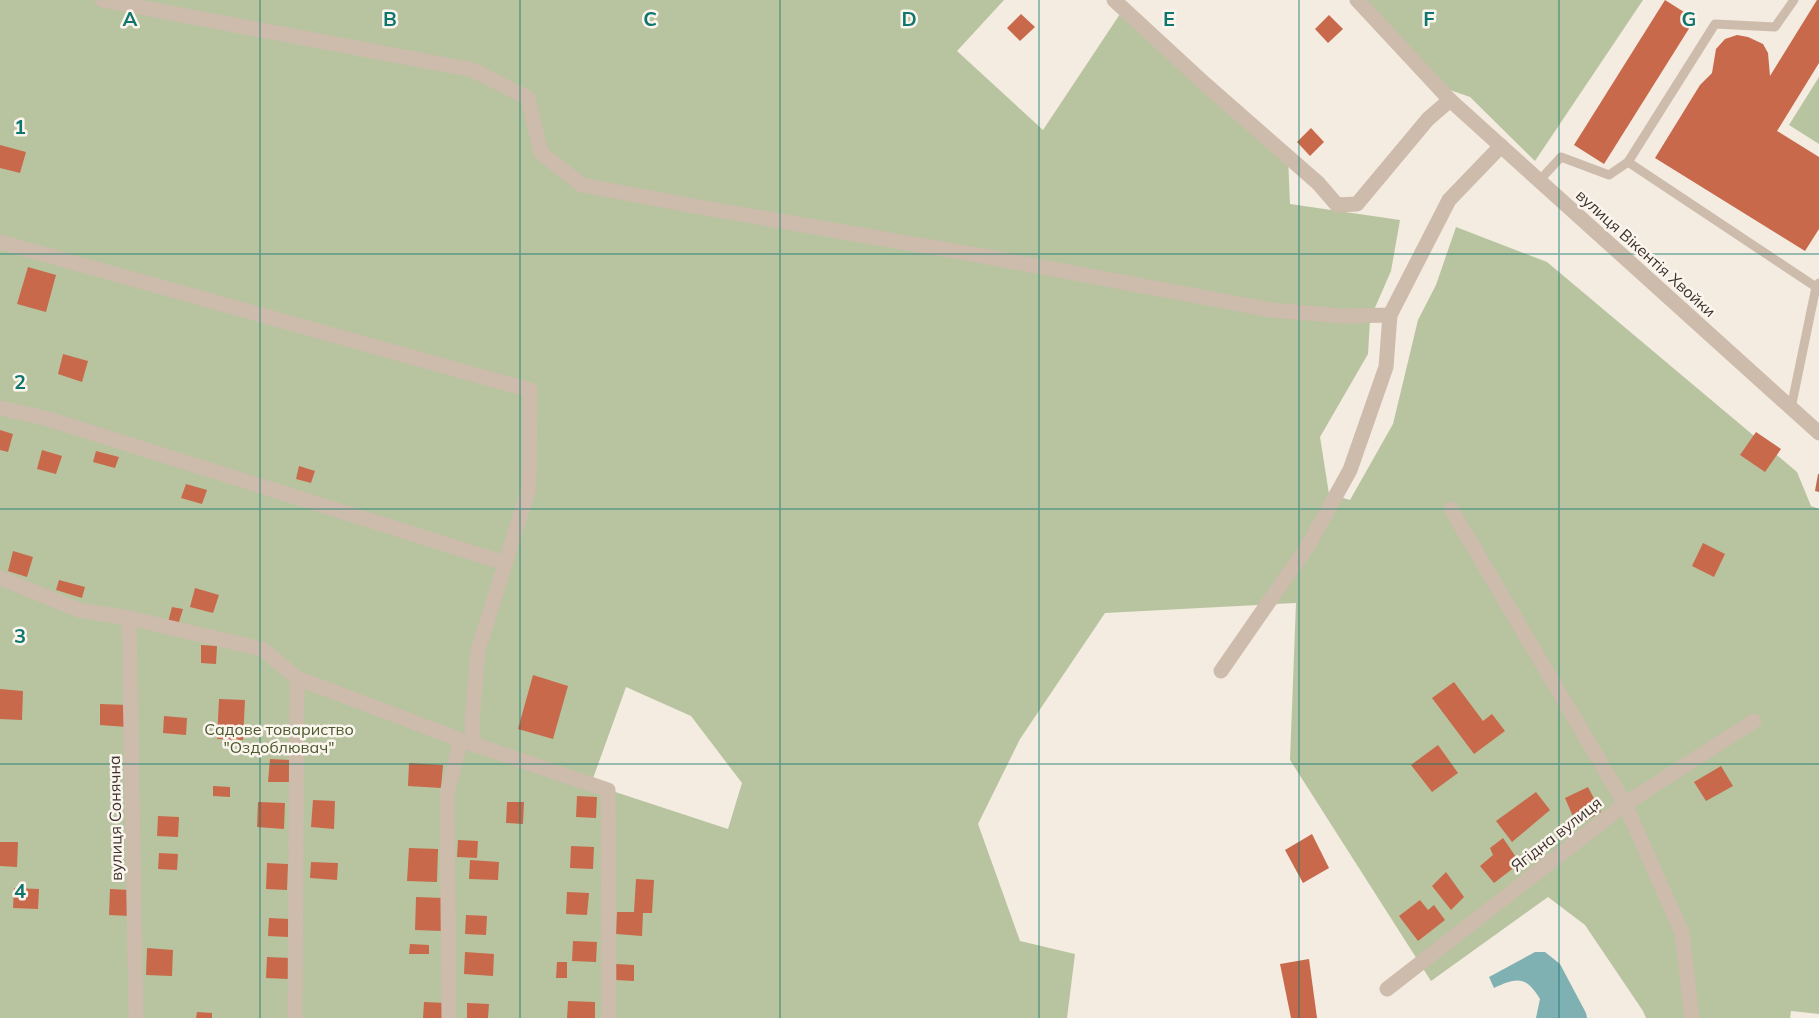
<svg xmlns="http://www.w3.org/2000/svg" width="1819" height="1018" font-family="Mulish,sans-serif">
<style>
.green{fill:#b8c4a0;fill-rule:evenodd}
.water{fill:#7fb0b2}
.building{fill:#c8694b}
.lines{fill:none;stroke-linecap:round;stroke-linejoin:round}
.lane{stroke:#cdbbac;stroke-width:9}
.street{stroke:#cdbbac;stroke-width:15}
.grid{fill:none;stroke:#0f766e;stroke-width:1.5;stroke-opacity:0.55}
.labels{text-anchor:middle;dominant-baseline:central;stroke-width:5;stroke-linejoin:round;paint-order:stroke}
.street-label{font-size:16px;fill:#3b302b;stroke:#fbf5ee}
.park-label{font-size:16px;fill:#4a5a2e;stroke:#fbf5ee}
.grid-label{font-size:20px;text-anchor:middle;font-weight:bold;fill:#0f766e;stroke:#fbf5ee;stroke-width:5;stroke-linejoin:round;paint-order:stroke}
</style>
<rect width="100%" height="100%" fill="#f4ebe1"/>
<!-- green -->
<g class="green">
<path d="M0,0H1004L957,51L1043,130L1124,8L1288,157L1290,204L1400,220L1391,271L1370,319L1368,354L1320,437L1329,494L1350,500L1393,424L1418,320L1436,285L1456,227L1547,262L1797,472L1811,506L1819,509V1014L1791,1011L1790,1018H1646L1643,1011L1585,925L1548,897L1431,981L1290,760L1296,603L1105,613L1020,739L978,824L1020,941L1075,954L1067,1018H0ZM626,687L691,716L742,783L728,829L591,784Z"/>
<path d="M1357,0H1643L1535,161L1470,97L1433,84Z"/>
<path d="M1819,77V144L1789,125Z"/>
</g>
<!-- water -->
<path class="water" d="M1535,952H1545L1560,964L1586,1013L1587,1018H1536L1540,999C1526,976 1517,977 1494,988L1489,977Z"/>
<!-- building -->
<g class="building">
<path d="M1665,0L1695,19L1604,164L1574,145Z"/>
<path d="M1817,0H1819V63L1777,131L1819,157V229L1805,251L1655,158L1700,85L1712,73L1716,49L1725,39L1737,35L1748,37L1763,44L1768,53L1770,76Z"/>
<path d="M1021,14L1035,27L1020,41L1007,28Z"/>
<path d="M1329,15L1343,29L1328,43L1315,29Z"/>
<path d="M1311,128L1324,142L1310,156L1297,142Z"/>
<path d="M0,145L26,152L20,173L0,168Z"/>
<path d="M28,267L56,275L46,312L17,304Z"/>
<path d="M63,354L88,361L82,382L58,374Z"/>
<path d="M0,430L13,434L8,452L0,450Z"/>
<path d="M1756,432L1781,449L1765,472L1740,455Z"/>
<path d="M42,450L62,456L56,474L37,469Z"/>
<path d="M96,451L119,457L115,468L93,462Z"/>
<path d="M299,466L315,471L311,483L296,479Z"/>
<path d="M1818,474H1819V492L1815,491Z"/>
<path d="M186,484L207,490L202,504L181,498Z"/>
<path d="M1703,543L1725,554L1714,577L1692,566Z"/>
<path d="M13,551L33,557L27,577L8,571Z"/>
<path d="M59,580L85,587L82,598L56,590Z"/>
<path d="M195,588L219,595L213,613L190,607Z"/>
<path d="M172,607L183,609L178,625L168,622Z"/>
<path d="M201,645L217,646L216,664L201,663Z"/>
<path d="M533,675L568,686L553,739L518,729Z"/>
<path d="M1454,682L1483,721L1492,714L1505,731L1474,754L1432,698Z"/>
<path d="M0,689L23,691L22,720L0,719Z"/>
<path d="M219,699L245,700L243,740L217,739Z"/>
<path d="M100,704L128,705L127,727L100,725Z"/>
<path d="M164,716L187,718L186,735L163,733Z"/>
<path d="M1438,745L1458,773L1432,792L1411,765Z"/>
<path d="M270,759L290,760L289,782H268Z"/>
<path d="M409,763L443,765L441,788L408,786Z"/>
<path d="M1721,766L1733,786L1706,801L1694,782Z"/>
<path d="M213,786L230,787V797L213,796Z"/>
<path d="M1588,787L1601,812L1577,826L1565,798Z"/>
<path d="M1536,792L1550,810L1512,842L1496,821Z"/>
<path d="M577,796L597,797L596,818L576,817Z"/>
<path d="M313,800L335,801L334,829L311,827Z"/>
<path d="M258,802L285,803L284,829L257,827Z"/>
<path d="M507,802H524L523,824L506,823Z"/>
<path d="M158,816L179,817L178,837L157,836Z"/>
<path d="M1312,834L1329,868L1303,883L1285,850Z"/>
<path d="M1503,838L1520,863L1494,883L1480,866L1493,855L1490,848Z"/>
<path d="M458,840L478,841L477,858L457,857Z"/>
<path d="M0,842H18L17,867L0,866Z"/>
<path d="M571,846L594,847L593,869L570,868Z"/>
<path d="M409,848L438,849L437,882L407,881Z"/>
<path d="M159,853L178,854L177,870L158,869Z"/>
<path d="M470,860L499,862L498,880L469,879Z"/>
<path d="M311,862L338,863L337,880L310,878Z"/>
<path d="M267,863L288,864L287,890L266,889Z"/>
<path d="M1446,872L1464,897L1451,910L1432,886Z"/>
<path d="M636,879L654,880L652,913H643L642,936L616,934L617,912H634Z"/>
<path d="M14,888L39,889L38,909L13,908Z"/>
<path d="M110,889L131,890L130,916L109,915Z"/>
<path d="M567,892L589,893L587,915L566,914Z"/>
<path d="M416,897L443,898L442,931L415,930Z"/>
<path d="M1420,900L1428,910L1434,905L1445,920L1418,941L1399,916Z"/>
<path d="M466,915L487,916L486,935L465,934Z"/>
<path d="M269,918L289,919L288,937L268,936Z"/>
<path d="M573,941L597,942L596,962L572,961Z"/>
<path d="M410,944L429,945V954H409Z"/>
<path d="M147,948L173,950L172,976L146,975Z"/>
<path d="M465,952L494,954L493,976L464,974Z"/>
<path d="M267,957L290,958L289,979L266,978Z"/>
<path d="M1309,959L1317,1018H1291L1280,964Z"/>
<path d="M557,962H567V978H556Z"/>
<path d="M616,964L634,965V981L615,980Z"/>
<path d="M568,1001L595,1002V1018H567Z"/>
<path d="M424,1002L446,1003L445,1018H423Z"/>
<path d="M467,1003L489,1004L488,1018H467Z"/>
<path d="M197,1012L212,1013V1018H196Z"/>
</g>
<g class="lines">
<!-- lane -->
<g class="lane">
<path d="M1794,0L1775,27L1715,24L1628,162L1816,287"/>
<path d="M1539,181L1561,157L1609,175L1628,162"/>
<path d="M1791,408L1816,287L1819,283"/>
</g>
<!-- street -->
<g class="street">
<path d="M102,0L473,70L528,98L541,153L582,185L705,208L994,258L1271,310L1343,316L1390,315L1449,200L1501,146"/>
<path d="M1114,0L1205,84L1318,183L1337,205L1357,204L1428,119L1450,100"/>
<path d="M1357,0L1450,100L1819,433"/>
<path d="M0,242L530,390L529,488L478,650L472,722L474,745"/>
<path d="M0,408L45,418L505,563"/>
<path d="M1451,509L1625,804L1754,721"/>
<path d="M0,578L79,610L129,618L262,649L297,678L461,740L608,790L609,1018"/>
<path d="M129,618L136,1018"/>
<path d="M1221,671L1309,544L1350,470L1386,367L1390,315"/>
<path d="M1387,989L1625,804L1682,933L1692,1018"/>
<path d="M295,1018L297,678"/>
<path d="M449,1018L447,793L461,740"/>
</g>
</g>
<!-- grid -->
<path class="grid" d="M260,0V1018M520,0V1018M780,0V1018M1039,0V1018M1299,0V1018M1559,0V1018M0,254H1819M0,509H1819M0,764H1819"/>
<g class="labels">
<!-- street labels -->
<g class="street-label">
<text transform="translate(1646 253) rotate(42)">вулиця Вікентія Хвойки</text>
<text transform="translate(115 818) rotate(-91)">вулиця Сонячна</text>
<text transform="translate(1556 834) rotate(-38)">Ягідна вулиця</text>
</g>
<!-- park labels -->
<g class="park-label">
<text x="279" y="729">Садове товариство<tspan x="279" dy="18">"Оздоблювач"</tspan></text>
</g>
</g>
<g class="grid-label">
<text x="130" y="26">A</text>
<text x="390" y="26">B</text>
<text x="650" y="26">C</text>
<text x="909" y="26">D</text>
<text x="1169" y="26">E</text>
<text x="1429" y="26">F</text>
<text x="1689" y="26">G</text>
<text x="20" y="134">1</text>
<text x="20" y="389">2</text>
<text x="20" y="643">3</text>
<text x="20" y="898">4</text>
</g>
</svg>
